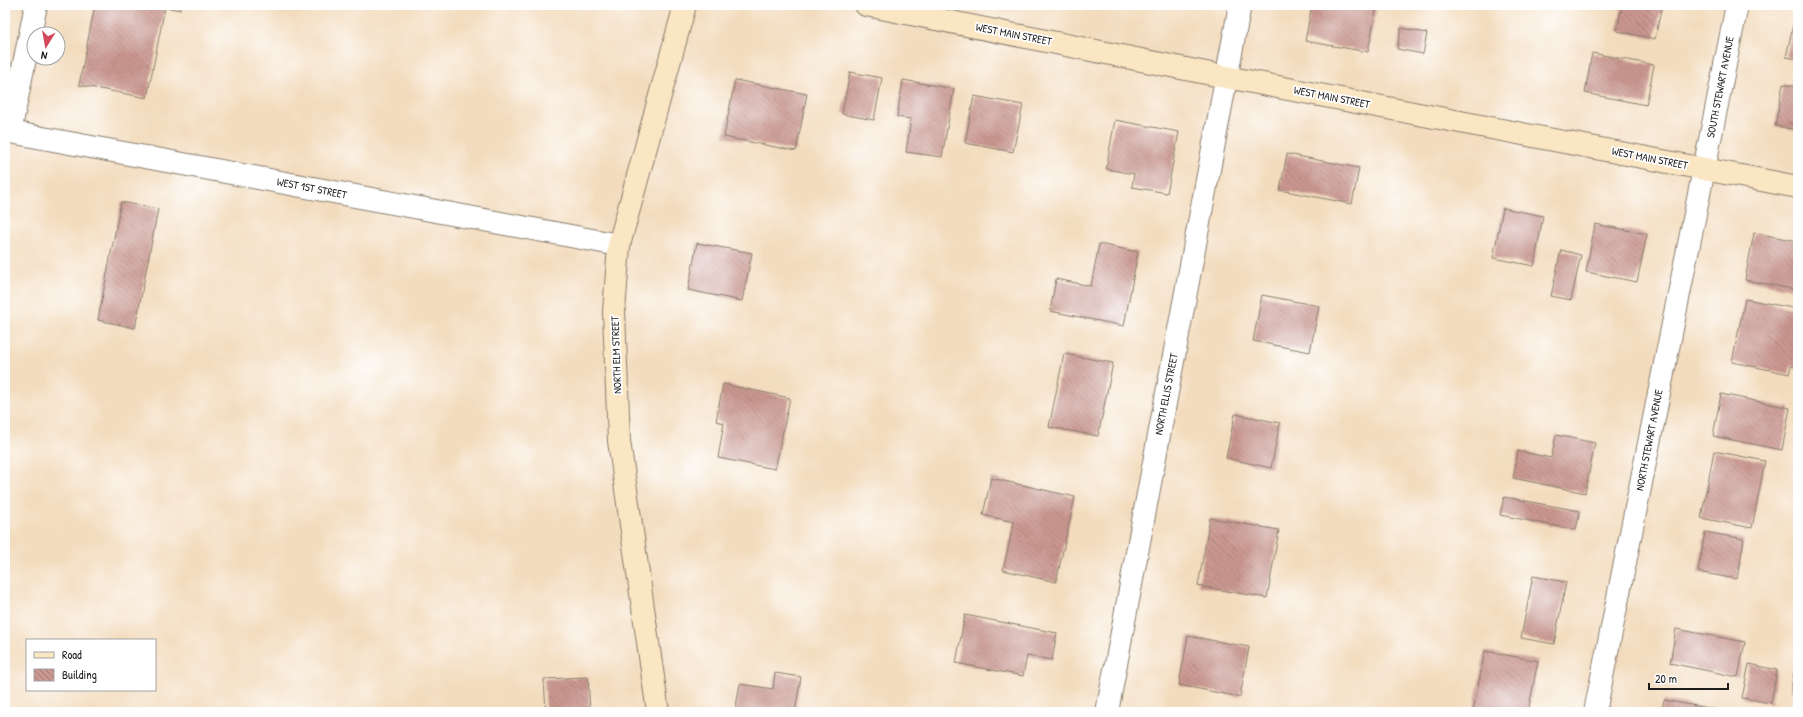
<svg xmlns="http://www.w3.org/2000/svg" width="1803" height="717" font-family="'Patrick Hand',sans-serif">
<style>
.building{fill:url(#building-back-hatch)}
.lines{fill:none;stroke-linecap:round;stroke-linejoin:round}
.street-casing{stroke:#887c6c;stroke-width:24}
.secondary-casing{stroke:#887c6c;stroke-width:24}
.street{stroke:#fff;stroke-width:22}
.secondary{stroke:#fbe6c4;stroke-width:22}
.labels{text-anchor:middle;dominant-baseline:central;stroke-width:3.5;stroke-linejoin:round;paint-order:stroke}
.street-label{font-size:11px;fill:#1c1c1c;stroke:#fff}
</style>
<defs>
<pattern id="building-back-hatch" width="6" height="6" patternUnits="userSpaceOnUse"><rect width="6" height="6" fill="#ca9790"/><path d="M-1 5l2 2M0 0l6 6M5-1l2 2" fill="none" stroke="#a37a75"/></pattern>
</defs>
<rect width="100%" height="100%" fill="#fff"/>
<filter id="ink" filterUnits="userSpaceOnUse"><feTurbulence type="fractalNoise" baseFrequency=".025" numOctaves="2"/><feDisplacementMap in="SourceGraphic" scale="8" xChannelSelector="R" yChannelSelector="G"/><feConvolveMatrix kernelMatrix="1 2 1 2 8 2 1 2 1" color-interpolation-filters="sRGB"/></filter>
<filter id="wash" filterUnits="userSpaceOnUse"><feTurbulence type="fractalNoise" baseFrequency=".012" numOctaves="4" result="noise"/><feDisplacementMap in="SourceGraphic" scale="16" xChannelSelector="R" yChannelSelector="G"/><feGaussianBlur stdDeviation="0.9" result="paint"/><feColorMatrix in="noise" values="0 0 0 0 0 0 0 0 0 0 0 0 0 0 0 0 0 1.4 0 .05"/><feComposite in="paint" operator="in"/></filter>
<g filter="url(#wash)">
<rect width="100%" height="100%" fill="#f3dcbd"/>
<g id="blocks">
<!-- building -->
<g class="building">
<path d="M95,5H181L180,10L165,7L147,98L79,85Z"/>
<path d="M1312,5H1377L1368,52L1305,41Z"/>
<path d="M1622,5H1662L1655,39L1617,31Z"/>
<path d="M1795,16H1798V59L1786,57Z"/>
<path d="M1401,28L1427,33L1423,54L1397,49Z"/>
<path d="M1592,53L1654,65L1646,105L1585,93Z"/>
<path d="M850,72L882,78L874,120L842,114Z"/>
<path d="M735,80L807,94L796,151L724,137Z"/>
<path d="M903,80L954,89L942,157L906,152L911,119L897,117Z"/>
<path d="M1783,84L1798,87V130L1775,126Z"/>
<path d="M974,96L1023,105L1013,152L965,143Z"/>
<path d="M1115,120L1179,132L1167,193L1132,187L1134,174L1106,169Z"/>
<path d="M1287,154L1359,168L1352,204L1280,190Z"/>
<path d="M121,202L158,209L135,328L98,320Z"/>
<path d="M1503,208L1543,216L1534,266L1493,258Z"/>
<path d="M1595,224L1647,234L1637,282L1586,272Z"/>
<path d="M1754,233L1798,241V290L1745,280Z"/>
<path d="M697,243L752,253L742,301L688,290Z"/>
<path d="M1099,244L1138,252L1124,326L1050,311L1056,279L1091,286Z"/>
<path d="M1561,250L1581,255L1571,300L1551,296Z"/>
<path d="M1262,295L1319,306L1310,352L1253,341Z"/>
<path d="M1745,299L1798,309V368L1791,366L1789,374L1732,362Z"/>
<path d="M1064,354L1113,363L1098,436L1049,427Z"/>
<path d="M723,384L790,398L775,469L718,458L724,423L716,421Z"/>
<path d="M1721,394L1790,408L1782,450L1713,436Z"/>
<path d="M1235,414L1280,423L1271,468L1226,458Z"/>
<path d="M1556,435L1595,443L1585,493L1513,478L1518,451L1551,458Z"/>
<path d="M1714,451L1765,461L1752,528L1701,518Z"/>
<path d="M991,478L1075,497L1056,582L1003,570L1014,522L983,515Z"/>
<path d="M1504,497L1580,511L1576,530L1500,515Z"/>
<path d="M1210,518L1279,530L1267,598L1198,586Z"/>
<path d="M1705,532L1744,539L1737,579L1698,572Z"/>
<path d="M1533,576L1566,582L1554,644L1521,638Z"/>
<path d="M965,615L1057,633L1052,660L1027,656L1023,676L956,663Z"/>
<path d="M1676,629L1745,642L1738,677L1670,663Z"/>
<path d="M1188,636L1249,647L1240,697L1179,685Z"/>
<path d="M1485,651L1538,661L1528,712H1473Z"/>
<path d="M1797,655H1798V691L1791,690Z"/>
<path d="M1749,664L1777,670L1771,703L1742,698Z"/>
<path d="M775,673L801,677L795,712H735L740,684L773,689Z"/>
<path d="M588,677L590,712H546L544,679Z"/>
<path d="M1664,700L1723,711V712H1661Z"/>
</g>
</g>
</g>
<g filter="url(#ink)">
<use href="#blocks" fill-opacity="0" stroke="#887c6c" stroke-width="1"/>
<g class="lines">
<defs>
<g id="street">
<path d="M5,131L619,245"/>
<path d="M10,132L36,5"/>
<path d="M1107,712L1240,5"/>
<path d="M1595,712L1737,5"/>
</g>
<g id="secondary">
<path d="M866,5L1226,77L1798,187"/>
<path d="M658,712L619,441L614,312L619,245L685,5"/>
</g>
</defs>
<!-- street casing -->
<use href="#street" class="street-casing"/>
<!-- secondary casing -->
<use href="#secondary" class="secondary-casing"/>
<!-- street -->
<use href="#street" class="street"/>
<!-- secondary -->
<use href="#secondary" class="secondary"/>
</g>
</g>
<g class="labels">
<!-- street labels -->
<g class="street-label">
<text transform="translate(1014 34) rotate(11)">WEST MAIN STREET</text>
<text transform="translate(1720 87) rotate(-79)">SOUTH STEWART AVENUE</text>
<text transform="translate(1332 97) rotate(11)">WEST MAIN STREET</text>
<text transform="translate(1650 158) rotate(11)">WEST MAIN STREET</text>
<text transform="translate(312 188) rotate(11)">WEST 1ST STREET</text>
<text transform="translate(616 355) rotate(-92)">NORTH ELM STREET</text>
<text transform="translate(1166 394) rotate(-79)">NORTH ELLIS STREET</text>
<text transform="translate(1649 440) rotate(-79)">NORTH STEWART AVENUE</text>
</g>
</g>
<!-- margin -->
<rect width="1803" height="717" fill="none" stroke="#fff" stroke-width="20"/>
<!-- legend -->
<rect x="26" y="639" width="130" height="52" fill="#ffffff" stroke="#a4a4a4"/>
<rect x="34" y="652" width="20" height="6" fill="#fbe6c4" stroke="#a4a4a4"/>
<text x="62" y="659" font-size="12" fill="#1c1c1c">Road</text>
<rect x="34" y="669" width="20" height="12" fill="url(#building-back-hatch)" stroke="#a4a4a4"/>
<text x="62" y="679" font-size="12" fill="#1c1c1c">Building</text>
<!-- north arrow -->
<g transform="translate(46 46) rotate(191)"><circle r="19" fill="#ffffff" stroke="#a4a4a4"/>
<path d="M0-3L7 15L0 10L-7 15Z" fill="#d1495b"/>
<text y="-6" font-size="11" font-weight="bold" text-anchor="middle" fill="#1c1c1c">N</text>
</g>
<!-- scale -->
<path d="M1649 683v6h79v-6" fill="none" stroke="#1c1c1c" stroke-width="2"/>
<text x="1655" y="683" font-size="12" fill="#1c1c1c" stroke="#ffffff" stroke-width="3" paint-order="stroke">20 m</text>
</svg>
